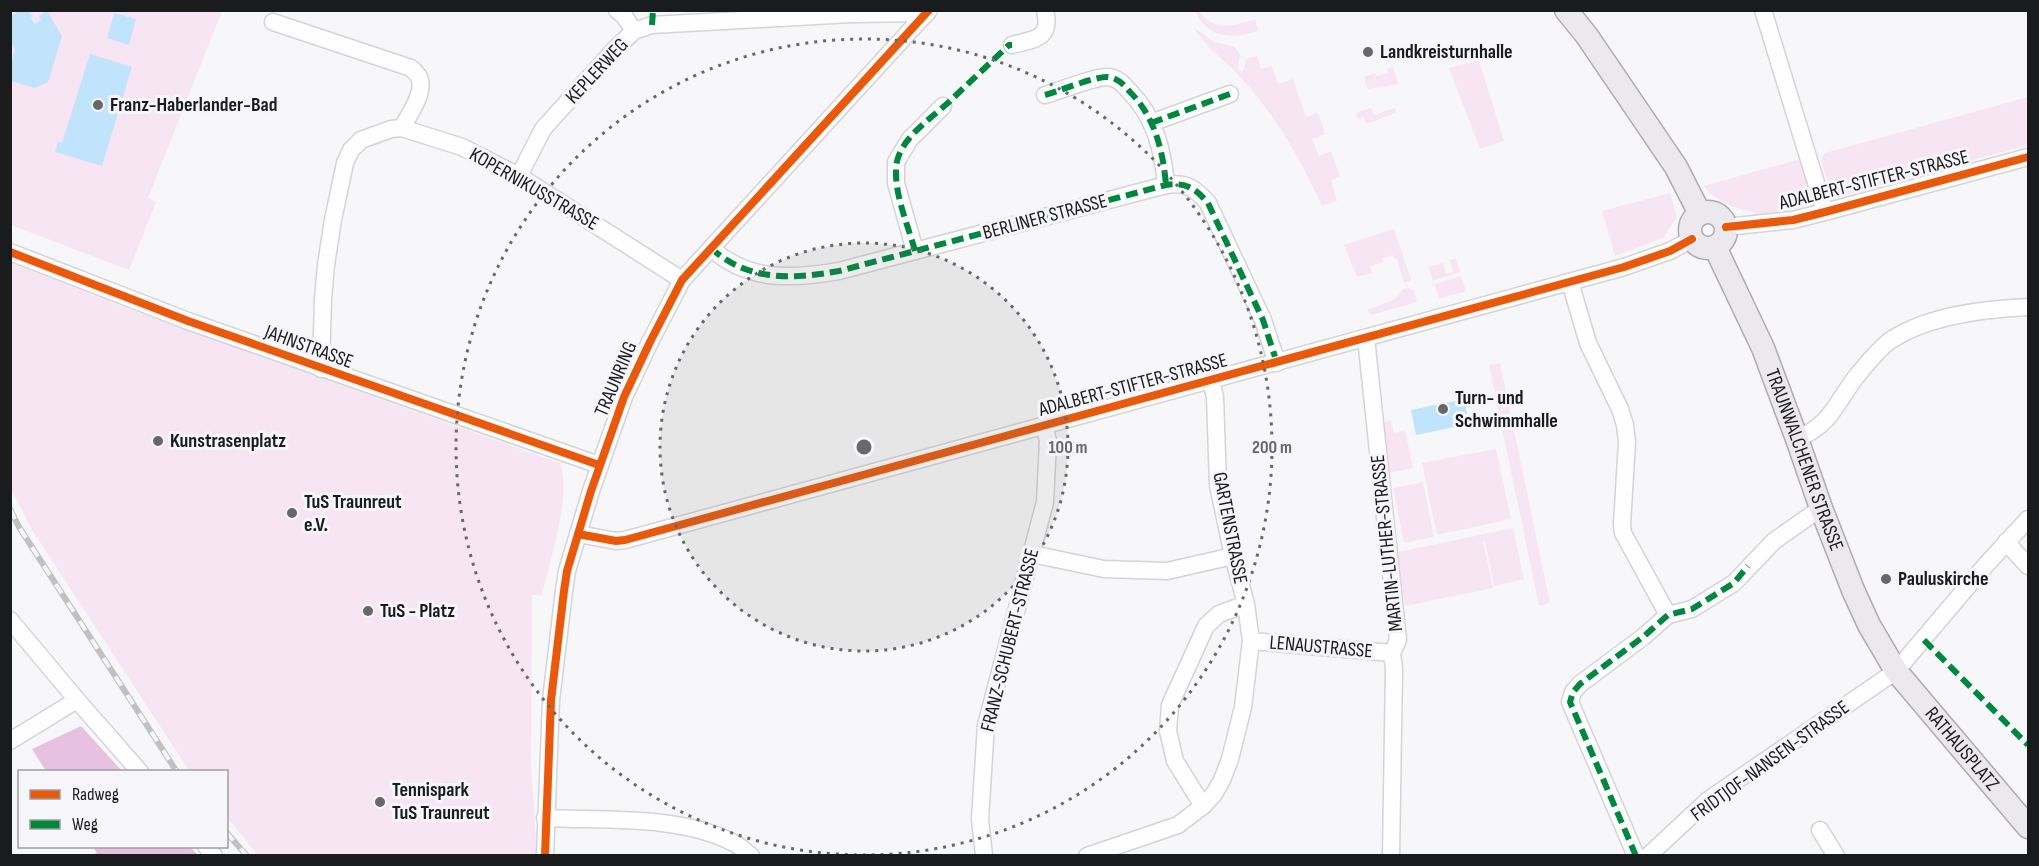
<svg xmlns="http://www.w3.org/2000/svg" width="2039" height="866" font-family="'Sofia Sans Condensed',sans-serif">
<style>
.green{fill:#f8e5f4}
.forest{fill:#e8c0e1}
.water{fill:#c0e4fb}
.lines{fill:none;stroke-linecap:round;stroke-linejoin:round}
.minor-casing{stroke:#d4d4d6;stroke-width:19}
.major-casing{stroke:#afa9b4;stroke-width:25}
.minor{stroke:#fefefe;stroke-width:16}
.major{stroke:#ebe9ee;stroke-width:22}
.rail-casing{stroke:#c1c1c2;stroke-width:6}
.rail{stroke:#f6f6fa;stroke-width:4;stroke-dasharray:11;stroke-linecap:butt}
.quiet{stroke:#00873e;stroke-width:6;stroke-dasharray:12 6;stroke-linecap:butt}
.cycleway-casing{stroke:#f6f6fa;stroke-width:11}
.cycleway{stroke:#e8590c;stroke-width:8}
.ring{fill:none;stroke:#676869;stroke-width:3;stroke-dasharray:3 6}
.poi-dot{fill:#676869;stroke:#f6f6fa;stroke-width:2}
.labels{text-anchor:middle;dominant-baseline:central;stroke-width:6;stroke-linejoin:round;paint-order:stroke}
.poi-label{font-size:20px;font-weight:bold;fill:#1a1b1c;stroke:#f6f6fa;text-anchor:start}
.street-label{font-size:20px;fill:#1a1b1c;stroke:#f6f6fa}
.centre{fill:#676869;stroke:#f6f6fa;stroke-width:3}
.ring-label{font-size:18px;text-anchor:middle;font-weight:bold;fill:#676869;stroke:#f6f6fa;stroke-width:6;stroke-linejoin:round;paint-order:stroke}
</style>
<rect width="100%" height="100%" fill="#f7f7f9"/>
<!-- green -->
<g class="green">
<path d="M10,11H222L148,198L156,202L129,270L11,225Z"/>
<path d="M1195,11H1199C1213,32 1234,26 1255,19L1258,31C1233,40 1207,38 1195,11Z"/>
<path d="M1194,28L1215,42L1235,47L1240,54L1238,70L1243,72L1246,59L1257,56L1261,69L1272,66L1278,84L1293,79L1306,117L1318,113L1325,134L1312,139L1319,156L1331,151L1340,177L1331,180L1337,201L1322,206C1301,160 1276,116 1241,78C1226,61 1206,48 1194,28Z"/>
<path d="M1479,60L1504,141L1480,149L1449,68Z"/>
<path d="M1393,67L1398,84L1368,89L1364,77L1375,73L1376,76L1388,73L1387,69Z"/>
<path d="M2028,97V145L1838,197L1831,194L1821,160L1825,153Z"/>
<path d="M1371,108L1374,115L1395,108L1396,113L1366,124L1364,117L1358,119L1356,113Z"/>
<path d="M1797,160L1801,163L1812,199L1809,206L1792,211L1755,215L1753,212C1732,208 1718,202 1703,186Z"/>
<path d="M1670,193L1677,217L1663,238L1615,256L1602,211Z"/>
<path d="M1394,229L1411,280L1404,283L1397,259H1394L1393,255L1382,258L1383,262L1370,266L1372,273L1357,277L1344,245Z"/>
<path d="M1456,258L1460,272L1433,281L1428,267L1443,263L1446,274L1453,272L1450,260Z"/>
<path d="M10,262L129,309L560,463C572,497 550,558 542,595H532L531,763L537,855L258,856L227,817L226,772L190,771L186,766L32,530L11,489Z"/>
<path d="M1461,276L1466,291L1439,299L1435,284Z"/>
<path d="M1408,288L1414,290L1417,302L1371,315L1367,310L1394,300L1403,289Z"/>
<path d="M1500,363L1550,603L1539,606L1489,365Z"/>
<path d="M1391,420L1394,433L1405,430L1413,468L1385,474L1381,423Z"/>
<path d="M1496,449L1511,519L1437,535L1422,463Z"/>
<path d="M1423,482L1434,537L1404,543L1393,488Z"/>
<path d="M1513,528L1524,579L1494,586L1485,541H1483L1493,588L1405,606L1394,553Z"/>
</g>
<!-- forest -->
<g class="forest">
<path d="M81,726L122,771H46L32,749Z"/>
<path d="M93,847H190L198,855H93L97,853Z"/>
</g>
<!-- water -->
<g class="water">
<path d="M20,10L29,11L33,16L31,18L34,24L41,20L39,16L47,11L62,36L48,82L35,88L11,81V64L15,50L11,42V16Z"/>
<path d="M114,13L136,19L129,45L107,38Z"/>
<path d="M90,54L132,67L102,166L55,152L58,142L62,143Z"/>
<path d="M1464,399L1469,424L1416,435L1411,410Z"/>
</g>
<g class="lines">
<defs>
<g id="minor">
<path d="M617,10L625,17L634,31"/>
<path d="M1763,10L1825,212"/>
<path d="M273,22L411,68C415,72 419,75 420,80C424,95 408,116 402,128"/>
<path d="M1012,45C1035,39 1052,39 1045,10"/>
<path d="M1045,95C1059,91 1096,76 1108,77C1118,78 1123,84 1130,92C1155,117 1163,151 1166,185"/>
<path d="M1151,123L1230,94"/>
<path d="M519,176L543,129L614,50L634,31L652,25L851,14L927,13"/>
<path d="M1726,227L1793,220L1825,212L2028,157"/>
<path d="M711,248C748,282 793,279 839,271L1166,185C1186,182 1195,188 1208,203L1263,320L1277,363"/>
<path d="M915,251L896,183V162L910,139L943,106"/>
<path d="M10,252L188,321L599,465"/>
<path d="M1570,282L1588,343L1620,409L1625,425L1627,442L1622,524L1623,533L1668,615"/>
<path d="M1366,338L1398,640L1392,653L1394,669L1391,856"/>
<path d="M321,369L323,299L326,265L333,220L345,163L351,150L361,140L391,129L402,128L462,147L519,176L682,280"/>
<path d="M1211,381L1215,397L1218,485L1233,556L1246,604L1251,641L1243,707L1230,759L1222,780L1214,794L1203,806L1175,761L1168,731L1170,705L1206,626L1219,614L1246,604"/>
<path d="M1797,439C1832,424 1835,404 1856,377C1866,365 1878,349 1891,340C1929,315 1985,309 2028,307"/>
<path d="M578,534L616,541L625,540L1624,267L1670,251L1692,239"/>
<path d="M2006,542L2028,566"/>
<path d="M1032,554L1104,569L1167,571L1233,556"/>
<path d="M10,620L77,700L140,772"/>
<path d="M1251,641L1392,653"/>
<path d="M10,741L77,700"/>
<path d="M545,818C604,821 679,815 732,842C739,845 745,851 751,856"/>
<path d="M1820,830L1836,856"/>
<path d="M206,846L214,856"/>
<path d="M545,856L551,700L564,591L567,571L591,491L624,397L650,342L682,280L929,10"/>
<path d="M984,856L980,819L986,725L1045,502L1048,440L1044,426"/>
<path d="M1087,856L1178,825L1203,806"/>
<path d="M1636,856L1570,702L1573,692L1580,684L1643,637L1668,615L1692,609L1734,583L1774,541L1821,508"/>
<path d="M1648,856L1708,800L1896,671L1985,566L2028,519"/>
</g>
<g id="major">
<path d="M1566,10L1587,36L1676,167L1700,214"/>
<circle cx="1708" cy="230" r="18"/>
<path id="s1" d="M1715,247L1763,348L1797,439L1821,508L1853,590L1869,625L1896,671L2028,827"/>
</g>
</defs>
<!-- minor casing -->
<use href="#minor" class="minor-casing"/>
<!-- major casing -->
<use href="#major" class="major-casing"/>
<!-- minor -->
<use href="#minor" class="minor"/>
<!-- major -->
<use href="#major" class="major"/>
<defs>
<g id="rail">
<path d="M10,509L19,527L177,772"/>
<path d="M226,832L247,856"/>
</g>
</defs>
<!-- rail casing -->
<use href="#rail" class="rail-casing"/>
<!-- rail -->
<use href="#rail" class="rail"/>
<!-- quiet -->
<g class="quiet">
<path d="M652,25L653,10"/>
<path d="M1045,95C1059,91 1096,76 1108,77C1118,78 1123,84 1130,92C1155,117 1163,151 1166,185"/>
<path d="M1151,123L1230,94"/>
<path d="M711,248C748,282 793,279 839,271L1166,185C1186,182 1195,188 1208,203L1263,320L1277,363"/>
<path d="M915,251C908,225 895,196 896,170C896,139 933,118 952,99C971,81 990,63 1009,45H1012"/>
<path d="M1924,640L2028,745"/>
<path d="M1636,856L1570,702L1573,692L1580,684L1643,637L1668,615L1692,609L1734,583L1748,566"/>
</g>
<defs>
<g id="cycleway">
<path d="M1726,227L1793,220L1825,212L2028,157"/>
<path d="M10,252L188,321L599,465"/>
<path d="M578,534L616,541L625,540L1624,267L1670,251L1692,239"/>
<path d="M545,856L551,700L564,591L567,571L591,491L624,397L650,342L682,280L929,10"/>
</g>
</defs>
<!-- cycleway casing -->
<use href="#cycleway" class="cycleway-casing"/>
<!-- cycleway -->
<use href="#cycleway" class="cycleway"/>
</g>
<!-- distance rings -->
<circle cx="864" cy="447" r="204" fill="#676869" fill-opacity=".12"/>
<g class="ring">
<circle cx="864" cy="447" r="204"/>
<circle cx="864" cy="447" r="408"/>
</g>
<!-- markers -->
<g class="poi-dot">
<circle cx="1368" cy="52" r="6"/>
<circle cx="98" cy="105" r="6"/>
<circle cx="1443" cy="409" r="6"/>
<circle cx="158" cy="441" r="6"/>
<circle cx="292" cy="513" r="6"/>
<circle cx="1886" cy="579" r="6"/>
<circle cx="368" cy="611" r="6"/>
<circle cx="380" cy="802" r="6"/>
</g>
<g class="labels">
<!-- poi labels -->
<g class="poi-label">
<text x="1380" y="52">Landkreisturnhalle</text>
<text x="110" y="105">Franz-Haberlander-Bad</text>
<text x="1455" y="398">Turn- und<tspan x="1455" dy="23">Schwimmhalle</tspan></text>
<text x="170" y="441">Kunstrasenplatz</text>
<text x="304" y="502">TuS Traunreut<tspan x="304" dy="23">e.V.</tspan></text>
<text x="1898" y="579">Pauluskirche</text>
<text x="380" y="611">TuS - Platz</text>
<text x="392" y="790">Tennispark<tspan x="392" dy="23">TuS Traunreut</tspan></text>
</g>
<!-- street labels -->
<g class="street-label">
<text transform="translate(597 71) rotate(-47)">KEPLERWEG</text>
<text transform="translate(1874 180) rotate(-14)">ADALBERT-STIFTER-STRASSE</text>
<text transform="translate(534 189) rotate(30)">KOPERNIKUSSTRASSE</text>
<text transform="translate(1045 217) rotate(-15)">BERLINER STRASSE</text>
<text transform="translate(309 347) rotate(20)">JAHNSTRASSE</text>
<text transform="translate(616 379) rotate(-67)">TRAUNRING</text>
<text transform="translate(1133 385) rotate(-15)">ADALBERT-STIFTER-STRASSE</text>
<text stroke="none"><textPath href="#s1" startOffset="231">TRAUNWALCHENER STRASSE</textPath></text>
<text transform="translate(1230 528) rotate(79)">GARTENSTRASSE</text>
<text transform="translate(1387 543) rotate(-96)">MARTIN-LUTHER-STRASSE</text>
<text transform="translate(1010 640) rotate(-76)">FRANZ-SCHUBERT-STRASSE</text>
<text transform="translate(1321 647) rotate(5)">LENAUSTRASSE</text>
<text stroke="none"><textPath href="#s1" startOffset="564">RATHAUSPLATZ</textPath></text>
<text transform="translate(1770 761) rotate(-36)">FRIDTJOF-NANSEN-STRASSE</text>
</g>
</g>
<circle cx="864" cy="447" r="9" class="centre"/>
<g class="ring-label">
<text x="1068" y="453">100 m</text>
<text x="1272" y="453">200 m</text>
</g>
<!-- border -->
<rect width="2039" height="866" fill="none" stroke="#1a1b1c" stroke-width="24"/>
<!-- legend -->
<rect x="18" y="770" width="210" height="78" fill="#f6f6fa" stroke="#9e9ea1" stroke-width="1.5"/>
<rect x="30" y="790" width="30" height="9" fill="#e8590c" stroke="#9e9ea1" stroke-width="1.5"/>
<text x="72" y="800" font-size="18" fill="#1a1b1c">Radweg</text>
<rect x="30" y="820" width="30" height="9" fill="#00873e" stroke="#9e9ea1" stroke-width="1.5"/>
<text x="72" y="830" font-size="18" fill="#1a1b1c">Weg</text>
</svg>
